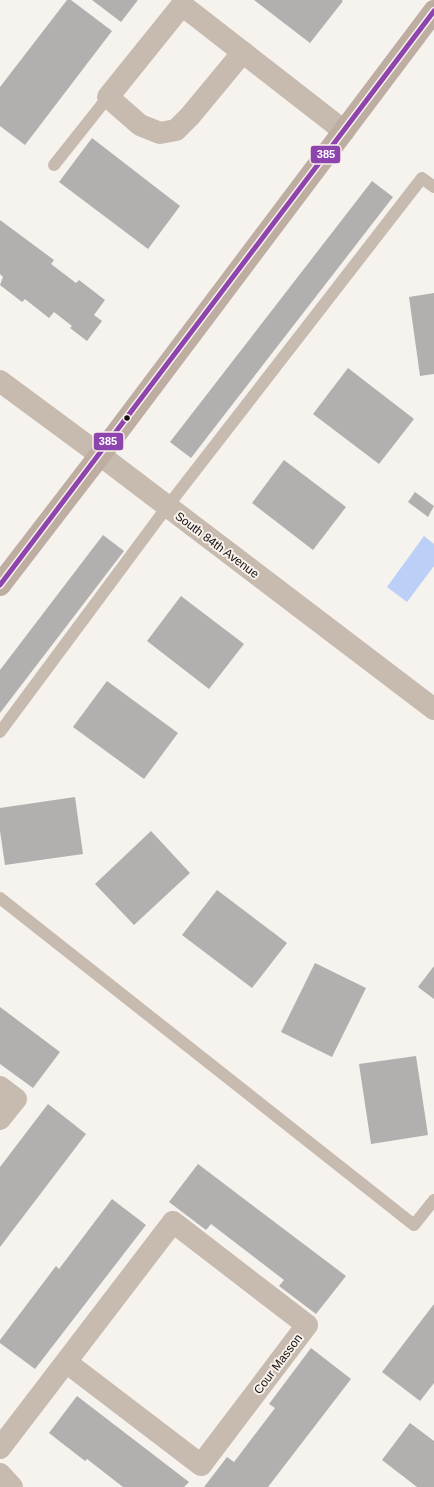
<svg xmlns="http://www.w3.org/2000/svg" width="434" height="1487" font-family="Helvetica,sans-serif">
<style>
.water{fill:#bcd0f7}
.building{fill:#b2afaf}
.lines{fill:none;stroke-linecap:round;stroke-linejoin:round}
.lane{stroke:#c7baaf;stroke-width:12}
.street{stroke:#c7baaf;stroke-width:22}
.secondary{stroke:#beaea2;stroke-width:22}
.bus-1-casing{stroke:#f9f1eb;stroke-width:8}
.bus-1{stroke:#8e44ad;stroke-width:5}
.bus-dot{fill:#14110f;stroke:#f9f1eb;stroke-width:1.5}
.labels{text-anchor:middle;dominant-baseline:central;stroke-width:4;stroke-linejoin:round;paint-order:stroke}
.street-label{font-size:12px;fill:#14110f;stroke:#f9f1eb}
.line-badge{stroke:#f9f1eb;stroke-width:1.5}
.badge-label{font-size:11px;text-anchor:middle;font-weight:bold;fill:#fff}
</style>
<rect width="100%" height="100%" fill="#f6f2ee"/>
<!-- water -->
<path class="water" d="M424,536L434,544V566L407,602L387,587Z"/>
<!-- building -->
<g class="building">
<path d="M67,0H71L112,31L25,145L0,126V87Z"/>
<path d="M92,0H138L121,22Z"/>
<path d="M254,0H341L343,1L310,43Z"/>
<path d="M92,138L180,206L148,249L59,182Z"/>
<path d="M372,181L393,197L191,458L170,442Z"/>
<path d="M0,220L54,260L51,264L76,283L79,280L105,300L94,315L102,321L87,341L70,328L72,326L54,312L49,318L25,299L22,302L0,285L3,277L0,274Z"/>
<path d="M434,293V374L420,376L409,297Z"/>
<path d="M348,368L414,419L379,464L313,414Z"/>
<path d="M284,460L346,507L313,550L252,503Z"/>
<path d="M415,492L434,506L428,517L408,502Z"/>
<path d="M103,535L124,551L0,713V670Z"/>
<path d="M181,596L244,644L209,689L147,641Z"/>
<path d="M107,681L178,733L144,779L73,727Z"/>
<path d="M75,797L83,854L5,865L0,831V808Z"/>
<path d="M151,831L190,873L134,925L95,884Z"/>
<path d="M217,890L287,943L252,988L182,935Z"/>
<path d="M315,963L366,988L332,1057L281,1032Z"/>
<path d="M434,966V999L418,987Z"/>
<path d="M0,1007L60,1052L33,1088L0,1064Z"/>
<path d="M416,1056L428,1135L371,1144L359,1064Z"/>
<path d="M48,1104L86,1134L0,1247V1167Z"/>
<path d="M198,1164L346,1276L316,1314L279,1286L284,1280L211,1224L206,1230L169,1202Z"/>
<path d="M112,1199L146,1225L35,1369L0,1343V1340L56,1266L59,1269Z"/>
<path d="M434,1304V1383L420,1401L382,1372Z"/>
<path d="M311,1348L351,1379L268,1487H204L227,1457L234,1462L275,1408L269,1404Z"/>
<path d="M77,1396L189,1482L184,1487H123L87,1459L85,1461L49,1433Z"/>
<path d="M410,1423L434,1441V1487H417L382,1460Z"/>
</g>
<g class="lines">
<!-- lane -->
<g class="lane">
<path d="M54,165L108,97"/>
<path d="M0,732L167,507L422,178L434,187"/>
<path d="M0,898L414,1225L434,1200"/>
</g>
<!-- street -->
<g class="street">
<path d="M243,52L190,116L176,130L160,133L140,125L108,97L182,5L344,131"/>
<path d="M0,381L100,455L434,709"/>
<path d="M0,1087L16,1099L0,1119"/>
<path d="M0,1448L173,1222L307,1325L201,1465L66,1362"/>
<path d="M0,1474L12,1487"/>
</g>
<!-- secondary -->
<path class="secondary" d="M0,585L100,455L434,11"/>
<defs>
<path id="bus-1" d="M0,585L434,11"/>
</defs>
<!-- bus-1 casing -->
<use href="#bus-1" class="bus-1-casing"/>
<!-- bus-1 -->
<use href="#bus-1" class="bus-1"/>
</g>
<!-- markers -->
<circle class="bus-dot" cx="127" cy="418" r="3.5"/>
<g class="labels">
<!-- street labels -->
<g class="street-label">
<text transform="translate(217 545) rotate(37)">South 84th Avenue</text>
<text transform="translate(278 1364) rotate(-53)">Cour Masson</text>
</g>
</g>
<g class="line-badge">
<rect x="310" y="145" width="31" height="19" rx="4" fill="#8e44ad"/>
<rect x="93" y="432" width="31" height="19" rx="4" fill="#8e44ad"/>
</g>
<g class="badge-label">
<text x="326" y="158">385</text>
<text x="108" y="445">385</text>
</g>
</svg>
